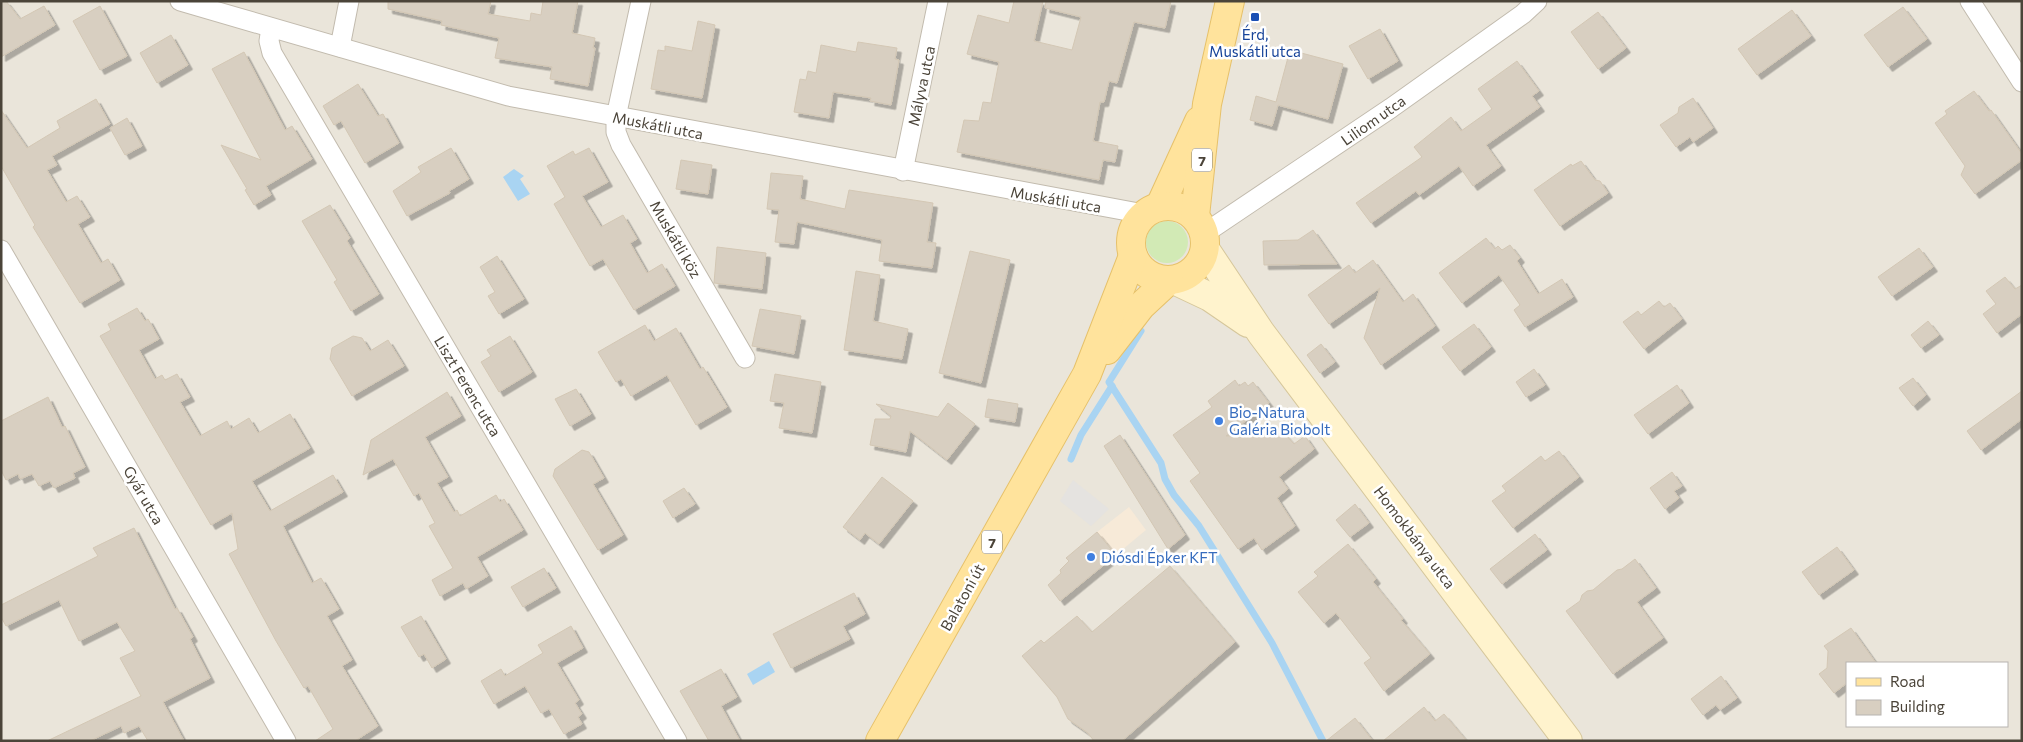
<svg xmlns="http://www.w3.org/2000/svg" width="2023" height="742" font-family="Commissioner,sans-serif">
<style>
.residential{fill:#eae5da;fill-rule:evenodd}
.commercial{fill:#f7ead8}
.green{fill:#d2eab5}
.parking{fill:#e5e3e0}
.water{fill:#a9d4f2}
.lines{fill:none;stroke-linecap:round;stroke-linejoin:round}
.stream{stroke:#a9d4f2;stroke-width:7}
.building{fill:#d8cfc1;stroke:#d3c7b4;filter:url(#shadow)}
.street-casing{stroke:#c2bbae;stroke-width:21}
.secondary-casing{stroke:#d6c79b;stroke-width:30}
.primary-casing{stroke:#e6c16a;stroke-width:30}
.street{stroke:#fff;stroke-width:19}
.secondary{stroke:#fff3cd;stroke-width:28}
.primary{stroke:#ffe39c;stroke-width:28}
.transit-dot{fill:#1a4fb4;stroke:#fff;stroke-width:2}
.shop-dot{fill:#3f7fe0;stroke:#fff;stroke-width:2}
.labels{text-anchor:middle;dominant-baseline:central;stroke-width:5;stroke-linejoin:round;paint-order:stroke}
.shield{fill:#fff;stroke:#817c74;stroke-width:1}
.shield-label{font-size:14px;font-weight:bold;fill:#4b4439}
.transit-label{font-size:15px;fill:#164399;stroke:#fff}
.street-label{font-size:15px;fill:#4b4439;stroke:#fff}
.shop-label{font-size:15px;fill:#366cbe;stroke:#fff;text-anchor:start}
</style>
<defs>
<filter id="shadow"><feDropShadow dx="4.5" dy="4.5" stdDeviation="0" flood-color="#0004"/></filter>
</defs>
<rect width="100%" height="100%" fill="#f6f3ec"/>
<!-- residential -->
<path class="residential" d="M1,1H2022V741H1ZM1847,663H2007V726H1847Z"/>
<!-- commercial -->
<path class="commercial" d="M1129,507L1146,530L1116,555L1097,532Z"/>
<!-- green -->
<circle class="green" cx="1167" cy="242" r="21"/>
<!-- parking -->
<path class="parking" d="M1073,480L1109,509L1091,526L1060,501Z"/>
<!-- water -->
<g class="water">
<path d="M514,169L524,176L520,179L530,194L518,201L503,177Z"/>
<path d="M769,661L775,672L753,685L747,674Z"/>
</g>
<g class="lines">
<!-- stream -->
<g class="stream">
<path d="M1141,331L1109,382L1161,463L1165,479L1174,495L1199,526L1272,643L1323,741"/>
<path d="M1071,459L1081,435L1112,386"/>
</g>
</g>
<!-- building -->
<g class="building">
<path d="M1,1H6L20,19L44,6L55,25L1,57Z"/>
<path d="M388,1H491L488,14L530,21L531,13L541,15L543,1H578L572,33L595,38L593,48H595L588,86L550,79L552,67L495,58L499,38L441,25L442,21L388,9Z"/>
<path d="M1014,1H1043L1034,41L1072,50L1081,17L1045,8L1046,1H1171L1165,28L1134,22L1117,83L1109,81L1104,102H1100L1093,141L1118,146L1115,162L1103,160L1099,180L957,152L964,120L979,121L983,102L991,103L999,62L967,54L978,15L1009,23Z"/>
<path d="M100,6L127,56L100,70L73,21Z"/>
<path d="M1903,7L1927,39L1888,67L1864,35Z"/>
<path d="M1792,10L1811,36L1757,75L1738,49Z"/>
<path d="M1598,12L1626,48L1598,69L1571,32Z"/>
<path d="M698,21L715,25L702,98L651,89L658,50L665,51V46L692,51Z"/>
<path d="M1380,29L1398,61L1368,79L1349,46Z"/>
<path d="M171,35L188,65L157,83L140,53Z"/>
<path d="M858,42L897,48L895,59L899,60L891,105L870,101L871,98L833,92L829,118L794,112L800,79L806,80L808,71L816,73L821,45L856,52Z"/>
<path d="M1290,50L1343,64L1328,119L1278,105L1272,126L1250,120L1256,96L1276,102Z"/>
<path d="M244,52L285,130L292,126L312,159L266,186L271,195L254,205L245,190L247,189L221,145L261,160L212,69Z"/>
<path d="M1517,61L1539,91L1532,96L1540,107L1486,145L1501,166L1473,186L1459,166L1419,195L1416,191L1371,223L1356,203L1422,157L1414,147L1451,117L1461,131L1492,109L1478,89Z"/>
<path d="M358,84L378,116L383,114L399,143L365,163L341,121L334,125L323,106Z"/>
<path d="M1974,91L1989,111L1991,110L2022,154V160L1975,194L1961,175L1965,166L1935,123L1947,114L1945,111Z"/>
<path d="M1693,98L1713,128L1693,142L1690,137L1676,147L1660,125L1678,113L1679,107Z"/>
<path d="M96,99L110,124L52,156L57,165L47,170L66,202L77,196L90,217L78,224L101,263L108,259L120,280L80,303L33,227L35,225L1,166V110L27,148L60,128L57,121Z"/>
<path d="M127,118L142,146L125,155L110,128Z"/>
<path d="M451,148L469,179L449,191L450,193L407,216L393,191L421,172L418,167Z"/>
<path d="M589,148L608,182L582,196L601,227L623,215L637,239L630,243L647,273L662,264L675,286L634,310L603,259L590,266L554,204L565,197L547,166L573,151L575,155Z"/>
<path d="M681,160L712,165L708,194L676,189Z"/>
<path d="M1581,161L1595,180L1600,181L1608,193L1560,226L1534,190L1571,164L1572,166Z"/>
<path d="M771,173L803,176L800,199L845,209L849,190L933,203L927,242L936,243L932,268L879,261L882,240L797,222L794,244L775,242L779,210L767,209Z"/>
<path d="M330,205L350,238L347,241L379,294L351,311L334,282L337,280L302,221Z"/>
<path d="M1313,230L1337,264L1264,265L1263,241L1298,240Z"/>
<path d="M1486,238L1495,249L1498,246L1502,250L1510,245L1520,258L1517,261L1538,294L1562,279L1573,297L1525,327L1514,310L1520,305L1499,275L1462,303L1439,273Z"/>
<path d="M717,247L766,253L762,289L714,283Z"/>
<path d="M1919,248L1933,267L1892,296L1878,277Z"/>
<path d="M970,251L1010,260L981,383L939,373Z"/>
<path d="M497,256L524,299L499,314L488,296L495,292L480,267Z"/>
<path d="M1373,260L1403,302L1413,294L1435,326L1381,365L1364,338L1380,288L1329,324L1308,295L1349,265L1355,273Z"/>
<path d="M856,271L880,275L873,321L908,329L902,359L844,350Z"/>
<path d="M2005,277L2015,289L2022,285V314L1997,333L1983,314L1996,304L1986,291Z"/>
<path d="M1659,301L1664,307L1670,303L1682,319L1644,349L1623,322L1638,311L1641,315Z"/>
<path d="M137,308L145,321L148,319L159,339L139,350L155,379L162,375L165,380L177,374L190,397L180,402L200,436L227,421L231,429L249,418L258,433L290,414L310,448L252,481L270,511L333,475L343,492L283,526L312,583L321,578L339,609L327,616L352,660L342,666L378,726L355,741H315L333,729L308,686L304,688L276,641L229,554L238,549L232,513L211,525L100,336L111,330L108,324Z"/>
<path d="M760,309L801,316L794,354L752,346Z"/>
<path d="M1928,321L1939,335L1921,348L1911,335Z"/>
<path d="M1474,324L1491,347L1460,371L1442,347Z"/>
<path d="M645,325L654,341L676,328L700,369L703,367L727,407L696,425L667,375L631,396L621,379L616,382L598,352Z"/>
<path d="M353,336L362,338L370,351L388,340L404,366L352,396L330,359L332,348Z"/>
<path d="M510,336L532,372L499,392L481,362L491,356L487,350Z"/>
<path d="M1321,344L1335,362L1320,373L1307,355Z"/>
<path d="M1534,369L1545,385L1526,397L1516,382Z"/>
<path d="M775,374L821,382L812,433L779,428L784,403L770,401Z"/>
<path d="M1913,378L1926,395L1913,406L1899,388Z"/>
<path d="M1235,380L1239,386L1245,382L1248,386L1253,382L1269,403L1226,436L1285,434L1294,444L1305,436L1314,449L1279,477L1288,489L1277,498L1295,526L1262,550L1254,538L1238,549L1190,481L1200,473L1173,435L1212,407L1208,401Z"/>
<path d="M1677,385L1689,403L1648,434L1634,415Z"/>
<path d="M576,389L591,414L570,426L555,399Z"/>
<path d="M2022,391V419L1981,450L1967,431Z"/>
<path d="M447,392L461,416L425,437L448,477L437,483L454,512L457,510L460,516L496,495L500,502L504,499L523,530L477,557L488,576L466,589L463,583L440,596L432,580L453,568L429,526L435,523L419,493L414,496L393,459L363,475L371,440Z"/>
<path d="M48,397L62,427L65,426L85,467L73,473L75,478L54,488L50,481L39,486L32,474L20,479L18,474L6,480L1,470V421Z"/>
<path d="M988,399L1018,404L1015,422L985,417Z"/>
<path d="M948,403L975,424L947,460L910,431L906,452L870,445L875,419H890L891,416L876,404L938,417Z"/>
<path d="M1120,435L1185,535L1168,549L1104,446Z"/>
<path d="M582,450L589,452L604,478L593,484L623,535L598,550L553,476L555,469Z"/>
<path d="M1559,451L1579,477L1513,528L1492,501L1506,491L1502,486L1519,473L1541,456L1545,461Z"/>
<path d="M1672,472L1682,486L1674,491L1679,498L1665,509L1650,488Z"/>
<path d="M882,477L913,501L879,544L865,533L860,540L843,527Z"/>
<path d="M684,488L695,504L673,518L663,501Z"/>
<path d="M1355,504L1369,523L1350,537L1336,520Z"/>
<path d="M134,528L175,609L177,608L193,637L190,639L210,678L163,702L184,741H148L139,726L124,733L121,726L90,741H47L141,696L120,658L135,651L117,622L79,641L59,600L6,626L1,617V605L98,556L93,548Z"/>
<path d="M1097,532L1116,555L1060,601L1048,585L1061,573L1060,570L1069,561L1066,558Z"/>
<path d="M1535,534L1547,550L1502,584L1490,569Z"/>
<path d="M1348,544L1376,579L1373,582L1403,619L1401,620L1430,654L1384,691L1364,663L1371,658L1336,613L1324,623L1298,592L1318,576L1314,572Z"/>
<path d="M1837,547L1854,570L1819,595L1802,572Z"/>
<path d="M1635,559L1656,588L1637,602L1663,638L1613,674L1566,611L1580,601L1582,595L1587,591L1593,590L1617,570L1622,569Z"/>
<path d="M1170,566L1235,642L1122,741H1094L1088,733L1068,719L1057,697L1022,656L1041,640L1044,643L1077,616L1092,632Z"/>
<path d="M544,568L556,588L523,607L511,587Z"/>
<path d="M854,593L865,614L843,626L850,639L791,668L773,634Z"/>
<path d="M421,616L446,659L432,668L424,654L419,657L401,627Z"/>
<path d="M571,626L583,648L557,663L579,700L575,703L582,714L578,717L582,724L564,734L549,709L541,713L525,686L494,704L481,681L501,669L505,676L543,653L538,645Z"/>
<path d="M1851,628L1876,663H1847V683L1834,693L1819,674L1827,668L1828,651L1824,646Z"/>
<path d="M721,669L737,697L721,706L740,741H709L680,691Z"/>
<path d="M1721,676L1737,698L1720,710L1716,705L1703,715L1691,699Z"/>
<path d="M1424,707L1435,721L1444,714L1467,741H1383Z"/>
<path d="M1355,718L1373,741H1326Z"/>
</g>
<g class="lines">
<defs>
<g id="street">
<path d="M180,1L508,96L1144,214"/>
<path d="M641,1L616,117V132L621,145L745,358"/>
<path d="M1970,1L2022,82"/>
<path d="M271,28L269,41L272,53L677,741"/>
<path d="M340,47L349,1"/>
<path d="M903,171L938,1"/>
<path d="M1205,233L1391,108L1523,14L1537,1"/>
<path d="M1,250L286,741"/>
</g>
<g id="secondary">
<path d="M1205,249L1261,333L1568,741"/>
<path d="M1174,280L1210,297L1248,323"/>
</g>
<g id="primary">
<path d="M1160,206L1199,121"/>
<circle cx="1168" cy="243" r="37"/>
<path d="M1195,216L1207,104L1230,1"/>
<path d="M1107,350L1141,306L1169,280"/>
<path d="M880,741L1087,374L1133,256"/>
</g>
</defs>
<!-- street casing -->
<use href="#street" class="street-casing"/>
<!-- secondary casing -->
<use href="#secondary" class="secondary-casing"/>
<!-- primary casing -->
<use href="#primary" class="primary-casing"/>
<!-- street -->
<use href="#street" class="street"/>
<!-- secondary -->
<use href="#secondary" class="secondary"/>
<!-- primary -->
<use href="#primary" class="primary"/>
</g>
<!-- markers -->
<rect class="transit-dot" x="1250" y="12" width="10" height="10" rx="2.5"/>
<g class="shop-dot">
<circle cx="1219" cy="421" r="5"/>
<circle cx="1091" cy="557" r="5"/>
</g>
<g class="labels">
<!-- shield labels -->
<g class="shield">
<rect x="1192" y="148.5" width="20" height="23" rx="4"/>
<rect x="982" y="530.5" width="20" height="23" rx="4"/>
</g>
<g class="shield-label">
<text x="1202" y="160">7</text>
<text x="992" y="542">7</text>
</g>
<!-- transit labels -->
<g class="transit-label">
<text x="1255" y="34">Érd,<tspan x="1255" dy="17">Muskátli utca</tspan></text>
</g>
<!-- street labels -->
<g class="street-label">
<text transform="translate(921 86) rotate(-78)">Mályva utca</text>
<text transform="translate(1373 120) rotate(-35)">Liliom utca</text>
<text transform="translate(658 125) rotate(11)">Muskátli utca</text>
<text transform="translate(1056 199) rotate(10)">Muskátli utca</text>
<text transform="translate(676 239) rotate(60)">Muskátli köz</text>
<text transform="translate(468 386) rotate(59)">Liszt Ferenc utca</text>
<text transform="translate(144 495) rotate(60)">Gyár utca</text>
<text transform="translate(1415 537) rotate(53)">Homokbánya utca</text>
<text transform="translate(962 597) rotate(-61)">Balatoni út</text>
</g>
<!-- shop labels -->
<g class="shop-label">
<text x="1229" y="412">Bio-Natura<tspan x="1229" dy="17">Galéria Biobolt</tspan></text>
<text x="1101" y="557">Diósdi Épker KFT</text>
</g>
</g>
<!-- border -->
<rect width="2023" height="742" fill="none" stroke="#4b4439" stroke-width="5"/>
<!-- legend -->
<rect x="1846" y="662" width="162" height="65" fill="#ffffff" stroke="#b7b4b0"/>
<rect x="1856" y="678" width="25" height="8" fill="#ffe39c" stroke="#b7b4b0"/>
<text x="1890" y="687" font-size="15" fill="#4b4439">Road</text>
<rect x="1856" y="700" width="25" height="15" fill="#d8cfc1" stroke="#b7b4b0"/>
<text x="1890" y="712" font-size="15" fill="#4b4439">Building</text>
</svg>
